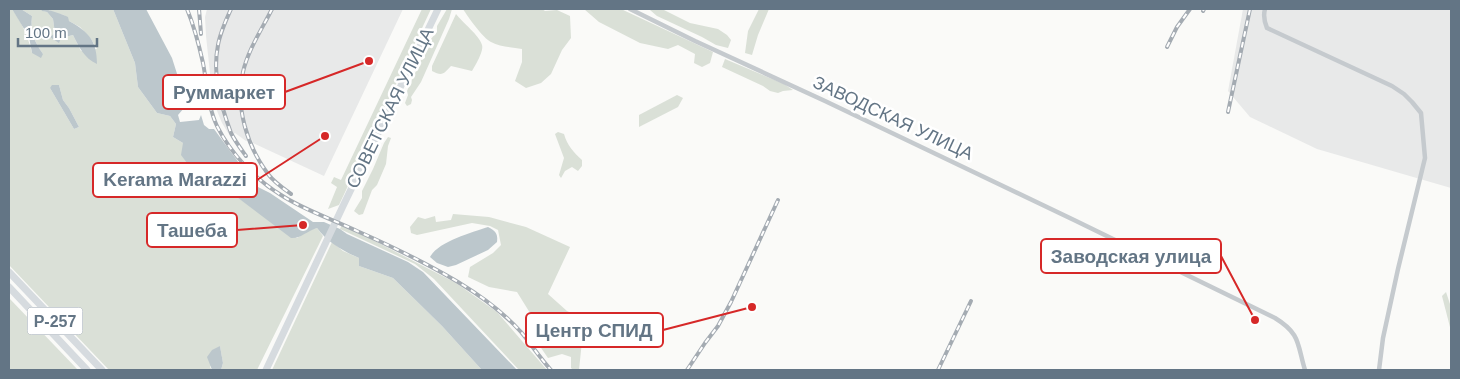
<svg xmlns="http://www.w3.org/2000/svg" width="1460" height="379" font-family="Arial,sans-serif">
<style>
.built{fill:#e8e9e9}
.green{fill:#dae0d7;fill-rule:evenodd}
.water{fill:#bcc7cc}
.lines{fill:none;stroke-linecap:round;stroke-linejoin:round}
.minor{stroke:#c5cace;stroke-width:4.5}
.primary{stroke:#d6dbdf;stroke-width:7}
.trunk{stroke:#d6dbdf;stroke-width:7}
.rail-casing{stroke:#a4abb2;stroke-width:4}
.rail{stroke:#fff;stroke-width:2;stroke-dasharray:5.5;stroke-linecap:butt}
.labels{text-anchor:middle;dominant-baseline:central;stroke-width:5;stroke-linejoin:round;paint-order:stroke}
.shield{fill:#fff;stroke:#929eaa;stroke-width:1}
.shield-label{font-size:16px;font-weight:bold;fill:#637585}
.street-label{font-size:18px;fill:#637585;stroke:#fff}
.leader{fill:none;stroke:#d62828;stroke-width:2}
.callout-dot{fill:#d62828;stroke:#fff;stroke-width:2}
.callout{fill:#fff;stroke:#d62828;stroke-width:2}
.callout-label{font-size:19px;text-anchor:middle;font-weight:bold;fill:#637585}
</style>
<rect width="100%" height="100%" fill="#fafaf8"/>
<!-- built -->
<g class="built">
<path d="M207,9H403L324,176L253,143L252,139L246,141L235,133L230,136L222,123L213,101L206,36L205,17Z"/>
<path d="M1243,9H1451V188L1317,149L1250,117L1228,91Z"/>
</g>
<!-- green -->
<g class="green">
<path d="M9,9H12C22,23 28,36 32,53L43,54C34,41 30,32 32,16L21,9H41L43,11L47,12L53,19L55,33L51,37L61,38L73,35L81,51L97,49L91,39L80,27L69,21L64,15L53,13L48,9H113L135,63L138,87L157,113L170,116L176,124L173,137L183,143L209,176L234,195L297,238L309,230L317,228L323,236L257,370H221L223,363L220,346L210,367L212,370H109L9,265ZM59,85L63,100L69,108L79,127L74,129L50,88Z"/>
<path d="M422,9H431L339,205L328,209L337,187L331,183L334,177L341,180Z"/>
<path d="M447,9H452L449,19L421,82L411,97L412,100L411,104L407,106L405,103L408,95L407,91L421,60L425,58V52L430,40L437,32V26Z"/>
<path d="M463,9H542L545,11L557,10L570,16L571,38L562,50L551,74L541,83L526,88L515,81L522,62V49C512,47 500,47 491,42C483,38 468,17 463,9Z"/>
<path d="M584,9H621L713,52L710,63L702,67L694,63L695,54L678,45L668,49L640,43L599,22Z"/>
<path d="M651,9H662L690,23L718,29L727,35L731,40L728,48L716,45L702,37L657,16L650,10Z"/>
<path d="M759,9H769L758,35L752,55L745,53L748,31Z"/>
<path d="M456,14C462,22 480,36 482,45C484,51 475,66 472,71L451,66C444,73 443,77 432,71V66Z"/>
<path d="M725,59L784,84L793,90L783,91L778,93L770,91L763,86L722,67Z"/>
<path d="M677,95L683,98L678,107L639,127V115Z"/>
<path d="M558,132L564,134C567,145 574,153 582,160V166L578,171L572,167L565,171L561,178L559,175L564,158L555,134Z"/>
<path d="M388,137L391,138L388,146L386,164L377,185L372,190L363,214L359,215L354,211L362,198V191L373,169L384,143Z"/>
<path d="M453,214L489,217L526,227L570,247L548,294L567,311L596,325L594,333L582,341L579,370H573L571,368V357L562,354L548,358L539,345L535,321L517,292L489,287L468,277L470,267L493,253L501,245L498,230L490,226L472,223L417,235L411,233L410,227L418,217L425,219L435,216L436,222L451,220Z"/>
<path d="M342,224L456,283L497,312L547,370H519L434,279L415,264L340,229Z"/>
<path d="M332,242L343,251L359,258V266L393,278L442,326L481,369V370H272Z"/>
<path d="M1446,292L1451,307V331L1442,296Z"/>
<path d="M9,298L78,370H9Z"/>
</g>
<!-- water -->
<g class="water">
<path d="M12,9H21L32,16C30,32 34,41 43,54L41,58L32,53L29,37Z"/>
<path d="M41,9C48,9 62,14 68,17L69,21C89,32 97,41 97,64C84,58 79,47 73,35L61,38L59,43L50,37L55,33L53,19L47,12L42,11Z"/>
<path d="M113,9H146L172,58L179,80L188,86L191,100L178,115L180,122L199,120L201,115L204,125L209,129H214L256,186L270,193L313,222H324L340,229L347,234L408,262L423,272L517,370H481V369L442,326L393,278L359,266V258C343,251 327,242 317,228C307,231 300,239 291,238L209,176L196,175L181,155L183,143L173,137L176,124L170,116L157,113L138,87L135,63Z"/>
<path d="M52,85H59L63,100L69,108L79,127L74,129L50,88Z"/>
<path d="M488,227C496,231 498,234 497,242L488,250L456,265L448,267L437,263L430,257C439,241 471,233 488,227Z"/>
<path d="M220,346L223,363L221,370H212L207,357L212,350Z"/>
</g>
<g class="lines">
<!-- minor -->
<g class="minor">
<path d="M630,9L695,41L825,101L1074,220L1275,318C1301,334 1297,344 1305,370"/>
<path d="M1265,9C1263,16 1264,21 1267,28L1392,86L1404,94L1412,102L1421,113L1425,158L1398,269L1383,338L1379,370"/>
</g>
<!-- primary -->
<path class="primary" d="M266,370L343,206L438,9"/>
<!-- trunk -->
<g class="trunk">
<path d="M9,272L102,370"/>
<path d="M9,287L87,370"/>
</g>
<defs>
<g id="rail">
<path d="M187,9C194,26 199,45 203,63C207,84 208,107 217,126C231,154 255,179 281,195C304,210 332,219 357,231C391,246 426,263 458,282C481,296 503,312 521,332C531,344 540,358 551,370"/>
<path d="M199,9L201,34"/>
<path d="M231,9C226,20 220,33 218,45C212,75 221,106 231,133C235,141 241,149 246,156"/>
<path d="M272,9C262,29 248,50 243,72C235,107 247,146 268,174C274,182 284,189 291,194"/>
<path d="M1203,11L1204,9"/>
<path d="M1167,47L1177,27L1190,9"/>
<path d="M1228,112L1250,9"/>
<path d="M687,370L705,343L718,326L731,302L778,200"/>
<path d="M938,370L971,301"/>
</g>
</defs>
<!-- rail casing -->
<use href="#rail" class="rail-casing"/>
<!-- rail -->
<use href="#rail" class="rail"/>
</g>
<g class="labels">
<!-- shield labels -->
<rect class="shield" x="27.5" y="307.5" width="55" height="27" rx="4"/>
<g class="shield-label">
<text x="55" y="321">Р-257</text>
</g>
<!-- street labels -->
<g class="street-label">
<text transform="translate(390 108) rotate(-64)">СОВЕТСКАЯ УЛИЦА</text>
<text transform="translate(893 118) rotate(25)">ЗАВОДСКАЯ УЛИЦА</text>
</g>
</g>
<!-- callouts -->
<path class="leader" d="M369 61L285 92M325 136L257 180M303 225L237 230M1255 320L1221 256M752 307L663 330"/>
<g class="callout-dot">
<circle cx="369" cy="61" r="5"/>
<circle cx="325" cy="136" r="5"/>
<circle cx="303" cy="225" r="5"/>
<circle cx="1255" cy="320" r="5"/>
<circle cx="752" cy="307" r="5"/>
</g>
<g class="callout">
<rect x="163" y="75" width="122" height="34" rx="5"/>
<rect x="93" y="163" width="164" height="34" rx="5"/>
<rect x="147" y="213" width="90" height="34" rx="5"/>
<rect x="1041" y="239" width="180" height="34" rx="5"/>
<rect x="526" y="313" width="137" height="34" rx="5"/>
</g>
<g class="callout-label">
<text x="224" y="99">Руммаркет</text>
<text x="175" y="186">Kerama Marazzi</text>
<text x="192" y="237">Ташеба</text>
<text x="1131" y="263">Заводская улица</text>
<text x="594" y="337">Центр СПИД</text>
</g>
<!-- border -->
<rect width="1460" height="379" fill="none" stroke="#637585" stroke-width="20"/>
<!-- scale -->
<path d="M18 38v8h79v-8" fill="none" stroke="#637585" stroke-width="2.5"/>
<text x="25" y="38" font-size="15" fill="#637585" stroke="#ffffff" stroke-width="4" paint-order="stroke">100 m</text>
</svg>
